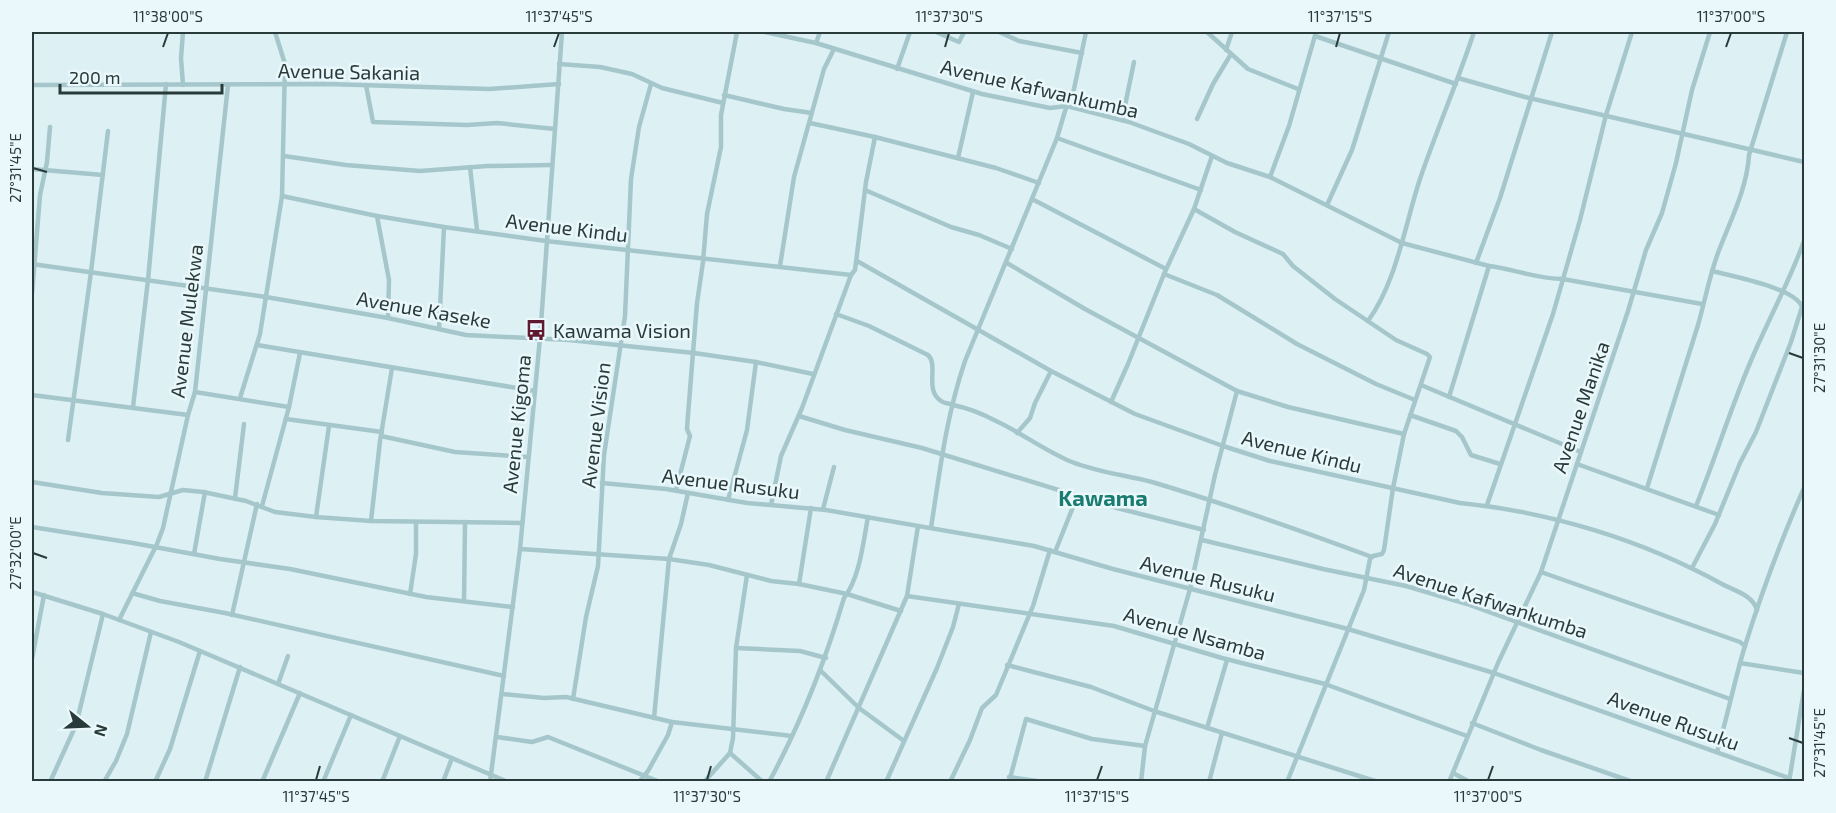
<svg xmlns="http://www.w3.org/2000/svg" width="1836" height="813" font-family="'Exo 2',sans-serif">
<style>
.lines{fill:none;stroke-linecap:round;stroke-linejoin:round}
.minor{stroke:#a5c7cb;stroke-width:4.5}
.ticks{fill:none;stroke:#283a39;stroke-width:2}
.labels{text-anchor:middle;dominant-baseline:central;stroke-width:5;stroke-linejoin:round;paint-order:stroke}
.street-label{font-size:20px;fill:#283a39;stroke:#eaf8fb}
.poi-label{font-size:20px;fill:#283a39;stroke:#eaf8fb;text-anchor:start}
.quarter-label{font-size:22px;font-weight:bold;fill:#1a7c70;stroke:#eaf8fb}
.neatline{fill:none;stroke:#283a39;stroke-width:2}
.ticks-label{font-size:15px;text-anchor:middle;fill:#283a39}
</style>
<rect width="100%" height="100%" fill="#ddf0f4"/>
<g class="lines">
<!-- minor -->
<g class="minor">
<path d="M183,32L181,58L183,85"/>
<path d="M765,32L816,43L982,94L1050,108L1067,106L1129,122L1189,144L1227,163L1270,177L1402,243L1489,266C1513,269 1538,279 1563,279L1702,304"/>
<path d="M936,32L959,42L964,32"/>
<path d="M999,32L1019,41L1082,53"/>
<path d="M1207,32L1248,69L1298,89"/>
<path d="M1315,36L1456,84"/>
<path d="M816,43L820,32"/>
<path d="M1226,50L1232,32"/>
<path d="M559,64L600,67L632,74L662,88L723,103"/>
<path d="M897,69L910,32"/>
<path d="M1458,78L1525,97L1804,162"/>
<path d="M32,85L328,84L489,89L559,84"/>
<path d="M366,85L373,122L467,125L497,123L555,129"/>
<path d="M724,95L784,109L812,113"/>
<path d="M1197,119L1213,84L1231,54"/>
<path d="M1122,120L1134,62"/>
<path d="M810,123L875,137L996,168L1039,183"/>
<path d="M1057,138L1201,190"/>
<path d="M284,156L346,165L420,171L487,166L552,165"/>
<path d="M958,158L973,92"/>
<path d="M470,167L477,230"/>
<path d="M32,169L103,175"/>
<path d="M1270,177L1289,126L1316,32"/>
<path d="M865,190L951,227L979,235L1012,249"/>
<path d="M282,196L377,216L444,227L546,241L851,275"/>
<path d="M1032,199L1166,269"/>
<path d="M1327,205L1352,150L1389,32"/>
<path d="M1194,209L1235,232L1283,254L1293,266L1335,299L1396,340L1427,354L1430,357L1404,434L1393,488L1384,550L1382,554L1373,556L1370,559L1364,590L1287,782"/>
<path d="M377,216L389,280L388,318"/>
<path d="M857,261L1051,371L1135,414L1223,446L1270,461L1460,503C1551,512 1642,540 1722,584C1735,591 1753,595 1757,610"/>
<path d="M1007,263L1085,309L1237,391L1288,407L1404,434"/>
<path d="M1476,263L1500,198L1552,32"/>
<path d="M32,264L266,297L388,318L466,335L569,340L694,353L756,362L813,374"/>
<path d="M780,266L794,177L824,69L834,49"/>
<path d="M1164,274L1217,295L1297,344L1376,384L1415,400"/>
<path d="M32,294L40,195L47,162L50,127"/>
<path d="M836,314L869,326L928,355C939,365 924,390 941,401C945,404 949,403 953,405C968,408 983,414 996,421C1022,433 1045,451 1072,462C1097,472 1125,475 1152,482C1226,504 1299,530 1372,557"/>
<path d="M1368,321C1397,281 1405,224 1420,179C1437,129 1458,81 1474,32"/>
<path d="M439,329L444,227"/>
<path d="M257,345L535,391"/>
<path d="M1421,385L1581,452"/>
<path d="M195,392L289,407"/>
<path d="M32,395L188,415"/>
<path d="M1449,397L1489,266"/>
<path d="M240,398L260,334L282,196L285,64L275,32"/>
<path d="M1111,402L1128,364L1164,274L1194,209L1212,156"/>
<path d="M133,407L148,280L166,84"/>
<path d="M1410,415L1456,431L1462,437L1471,455L1500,464"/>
<path d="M799,416L845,430L922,448L1117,508L1204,530"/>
<path d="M286,419L382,432"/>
<path d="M1017,433L1030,418L1035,403L1051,371"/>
<path d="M381,436L455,452L528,457"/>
<path d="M68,440L91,272L108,131"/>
<path d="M1577,464L1719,515"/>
<path d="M32,482L102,493L159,497L183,490L203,492L246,501L275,512L316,517L371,521L522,523"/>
<path d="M602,483L666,489L747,503L826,510L1034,546L1113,569L1348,629L1494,673L1789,778"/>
<path d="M1647,488L1698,325C1705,301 1709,277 1718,253C1730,221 1747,189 1749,155L1787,32"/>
<path d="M676,490L690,436L687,429L688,415L697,303L703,262L707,214L721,147V115L737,32"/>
<path d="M235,498L244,424"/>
<path d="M728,500L747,430L756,362"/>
<path d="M771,505L781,456L802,408L851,275L855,270L866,182L875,137"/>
<path d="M1487,505L1553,314L1580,220L1606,115L1632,32"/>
<path d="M262,506L289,407L300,353"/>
<path d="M1696,506C1715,459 1730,410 1750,363C1767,322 1789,283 1804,241"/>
<path d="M823,509L834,467"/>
<path d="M316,517L329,426"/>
<path d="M371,521L380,441L392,368"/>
<path d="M32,527L133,543L220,559L290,569L426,597L513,607"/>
<path d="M931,528C940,470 946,417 965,361L1057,138L1065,111L1074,89L1086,32"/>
<path d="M1202,540L1323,569L1406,586L1467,604L1730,699"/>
<path d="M520,549L669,559L709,565L771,581L799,584L847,594L901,611"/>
<path d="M1055,552L1077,497"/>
<path d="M194,554L205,492"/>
<path d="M1692,568L1715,524L1740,463L1756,432L1791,342L1802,307C1796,288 1731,276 1712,271"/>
<path d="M1541,572L1740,642L1745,646"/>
<path d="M799,584L811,508"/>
<path d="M32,592L103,614L179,642L508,782"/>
<path d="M132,593L160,601L225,613L504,676"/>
<path d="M410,594L416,554V522"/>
<path d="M907,596L1114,626L1222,658L1325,684L1467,736"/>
<path d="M464,601L465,522"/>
<path d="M232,615L257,504"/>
<path d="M119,620L157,544L163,528L188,415L195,392L228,85"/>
<path d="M736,648L800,651L826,658"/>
<path d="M32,659L44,595"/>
<path d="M1740,663L1804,673"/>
<path d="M1007,665L1091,687L1154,711L1378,782"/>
<path d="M821,671L859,708L904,741"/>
<path d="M278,684L288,656"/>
<path d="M502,694L544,698L566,697L672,722L792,736"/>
<path d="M573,699L586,617L598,566L604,455L625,316L631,179L639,127L651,84"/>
<path d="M654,718L669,559L681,524L688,493"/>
<path d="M1472,723L1541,750L1633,782"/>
<path d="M1207,728L1227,660"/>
<path d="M497,737L532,742L548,737L660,782"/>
<path d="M1717,752C1727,718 1734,683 1744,649C1761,594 1781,540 1804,488"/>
<path d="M730,753L763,782"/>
<path d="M1453,773L1470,782"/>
<path d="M1009,777L1044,782"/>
<path d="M50,782L76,725L103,614"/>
<path d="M104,782L116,761L127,734L151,632"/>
<path d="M155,782L170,749L200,651"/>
<path d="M205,782L240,667"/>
<path d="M262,782L300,693"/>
<path d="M323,782L351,715"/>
<path d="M382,782L400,736"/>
<path d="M443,782L452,758"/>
<path d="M490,782L520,549L540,338L562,32"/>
<path d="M639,782L648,771L668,735L672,722"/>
<path d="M704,782L730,753L733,738L736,648L747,575"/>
<path d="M769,782C801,723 825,662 844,598C860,577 863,543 868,517"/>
<path d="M826,782L907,596L918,526"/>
<path d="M886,782L937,668L953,627L959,604"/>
<path d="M950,782L970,740L982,708L996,695L1033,606L1050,550"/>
<path d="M1009,782L1026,719L1092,739L1145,746"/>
<path d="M1141,782L1145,746L1190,589L1215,475L1237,391"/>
<path d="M1209,782L1222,733"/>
<path d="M1449,782L1498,663L1541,572L1628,311L1646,250L1662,213L1676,163L1692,90L1710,32"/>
<path d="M1789,782L1804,690"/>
</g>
</g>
<!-- ticks -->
<path class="ticks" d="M163,47L168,33M554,47L559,33M945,47L949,33M1336,47L1340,33M1726,47L1731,33M33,168L47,172M1789,353L1803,358M33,553L47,558M1789,738L1803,743M316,780L320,766M707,780L711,766M1097,780L1102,766M1488,780L1493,766"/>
<!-- icons -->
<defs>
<symbol id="bus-bare" viewBox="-9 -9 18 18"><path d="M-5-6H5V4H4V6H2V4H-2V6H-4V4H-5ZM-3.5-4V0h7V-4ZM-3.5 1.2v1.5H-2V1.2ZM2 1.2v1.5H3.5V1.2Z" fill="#5f1a2f" stroke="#eaf8fb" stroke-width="2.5" paint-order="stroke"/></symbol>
</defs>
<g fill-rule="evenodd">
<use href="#bus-bare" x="521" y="315" width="30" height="30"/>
</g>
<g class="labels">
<!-- street labels -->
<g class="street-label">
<text transform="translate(349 71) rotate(1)">Avenue Sakania</text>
<text transform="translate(1040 88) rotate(13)">Avenue Kafwankumba</text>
<text transform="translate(567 227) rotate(7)">Avenue Kindu</text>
<text transform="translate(424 309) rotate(10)">Avenue Kaseke</text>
<text transform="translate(186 321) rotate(-83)">Avenue Mulekwa</text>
<text transform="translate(1580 407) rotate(-71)">Avenue Manika</text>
<text transform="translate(516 424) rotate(-84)">Avenue Kigoma</text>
<text transform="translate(595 425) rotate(-83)">Avenue Vision</text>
<text transform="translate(1302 451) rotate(14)">Avenue Kindu</text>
<text transform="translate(731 483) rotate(7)">Avenue Rusuku</text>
<text transform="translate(1208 578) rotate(14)">Avenue Rusuku</text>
<text transform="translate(1491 600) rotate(18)">Avenue Kafwankumba</text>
<text transform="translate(1195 633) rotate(16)">Avenue Nsamba</text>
<text transform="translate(1674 720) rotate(20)">Avenue Rusuku</text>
</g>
<!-- poi labels -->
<g class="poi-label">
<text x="553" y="330">Kawama Vision</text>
</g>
<!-- quarter labels -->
<g class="quarter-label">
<text x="1103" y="497">Kawama</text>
</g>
</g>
<!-- border -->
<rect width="1836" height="813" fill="none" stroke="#eaf8fb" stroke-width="66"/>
<!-- north arrow -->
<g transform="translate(87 726) rotate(108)" stroke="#eaf8fb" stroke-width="4.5" paint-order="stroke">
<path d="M0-4.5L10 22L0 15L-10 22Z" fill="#283a39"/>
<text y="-9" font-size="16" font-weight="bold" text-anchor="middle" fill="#283a39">N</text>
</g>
<!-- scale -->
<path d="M60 84v9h162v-9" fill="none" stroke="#283a39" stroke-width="3"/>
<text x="69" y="84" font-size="18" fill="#283a39" stroke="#eaf8fb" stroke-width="4.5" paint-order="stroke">200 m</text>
<rect x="33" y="33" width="1770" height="747" class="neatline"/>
<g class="ticks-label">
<text x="168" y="22">11°38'00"S</text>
<text x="559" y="22">11°37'45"S</text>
<text x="949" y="22">11°37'30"S</text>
<text x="1340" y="22">11°37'15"S</text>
<text x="1731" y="22">11°37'00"S</text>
<text transform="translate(16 168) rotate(-90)" y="5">27°31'45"E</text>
<text transform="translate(1820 358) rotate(-90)" y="5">27°31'30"E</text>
<text transform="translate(16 553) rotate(-90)" y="5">27°32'00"E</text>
<text transform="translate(1820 743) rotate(-90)" y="5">27°31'45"E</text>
<text x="316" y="802">11°37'45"S</text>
<text x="707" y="802">11°37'30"S</text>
<text x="1097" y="802">11°37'15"S</text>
<text x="1488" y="802">11°37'00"S</text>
</g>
</svg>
